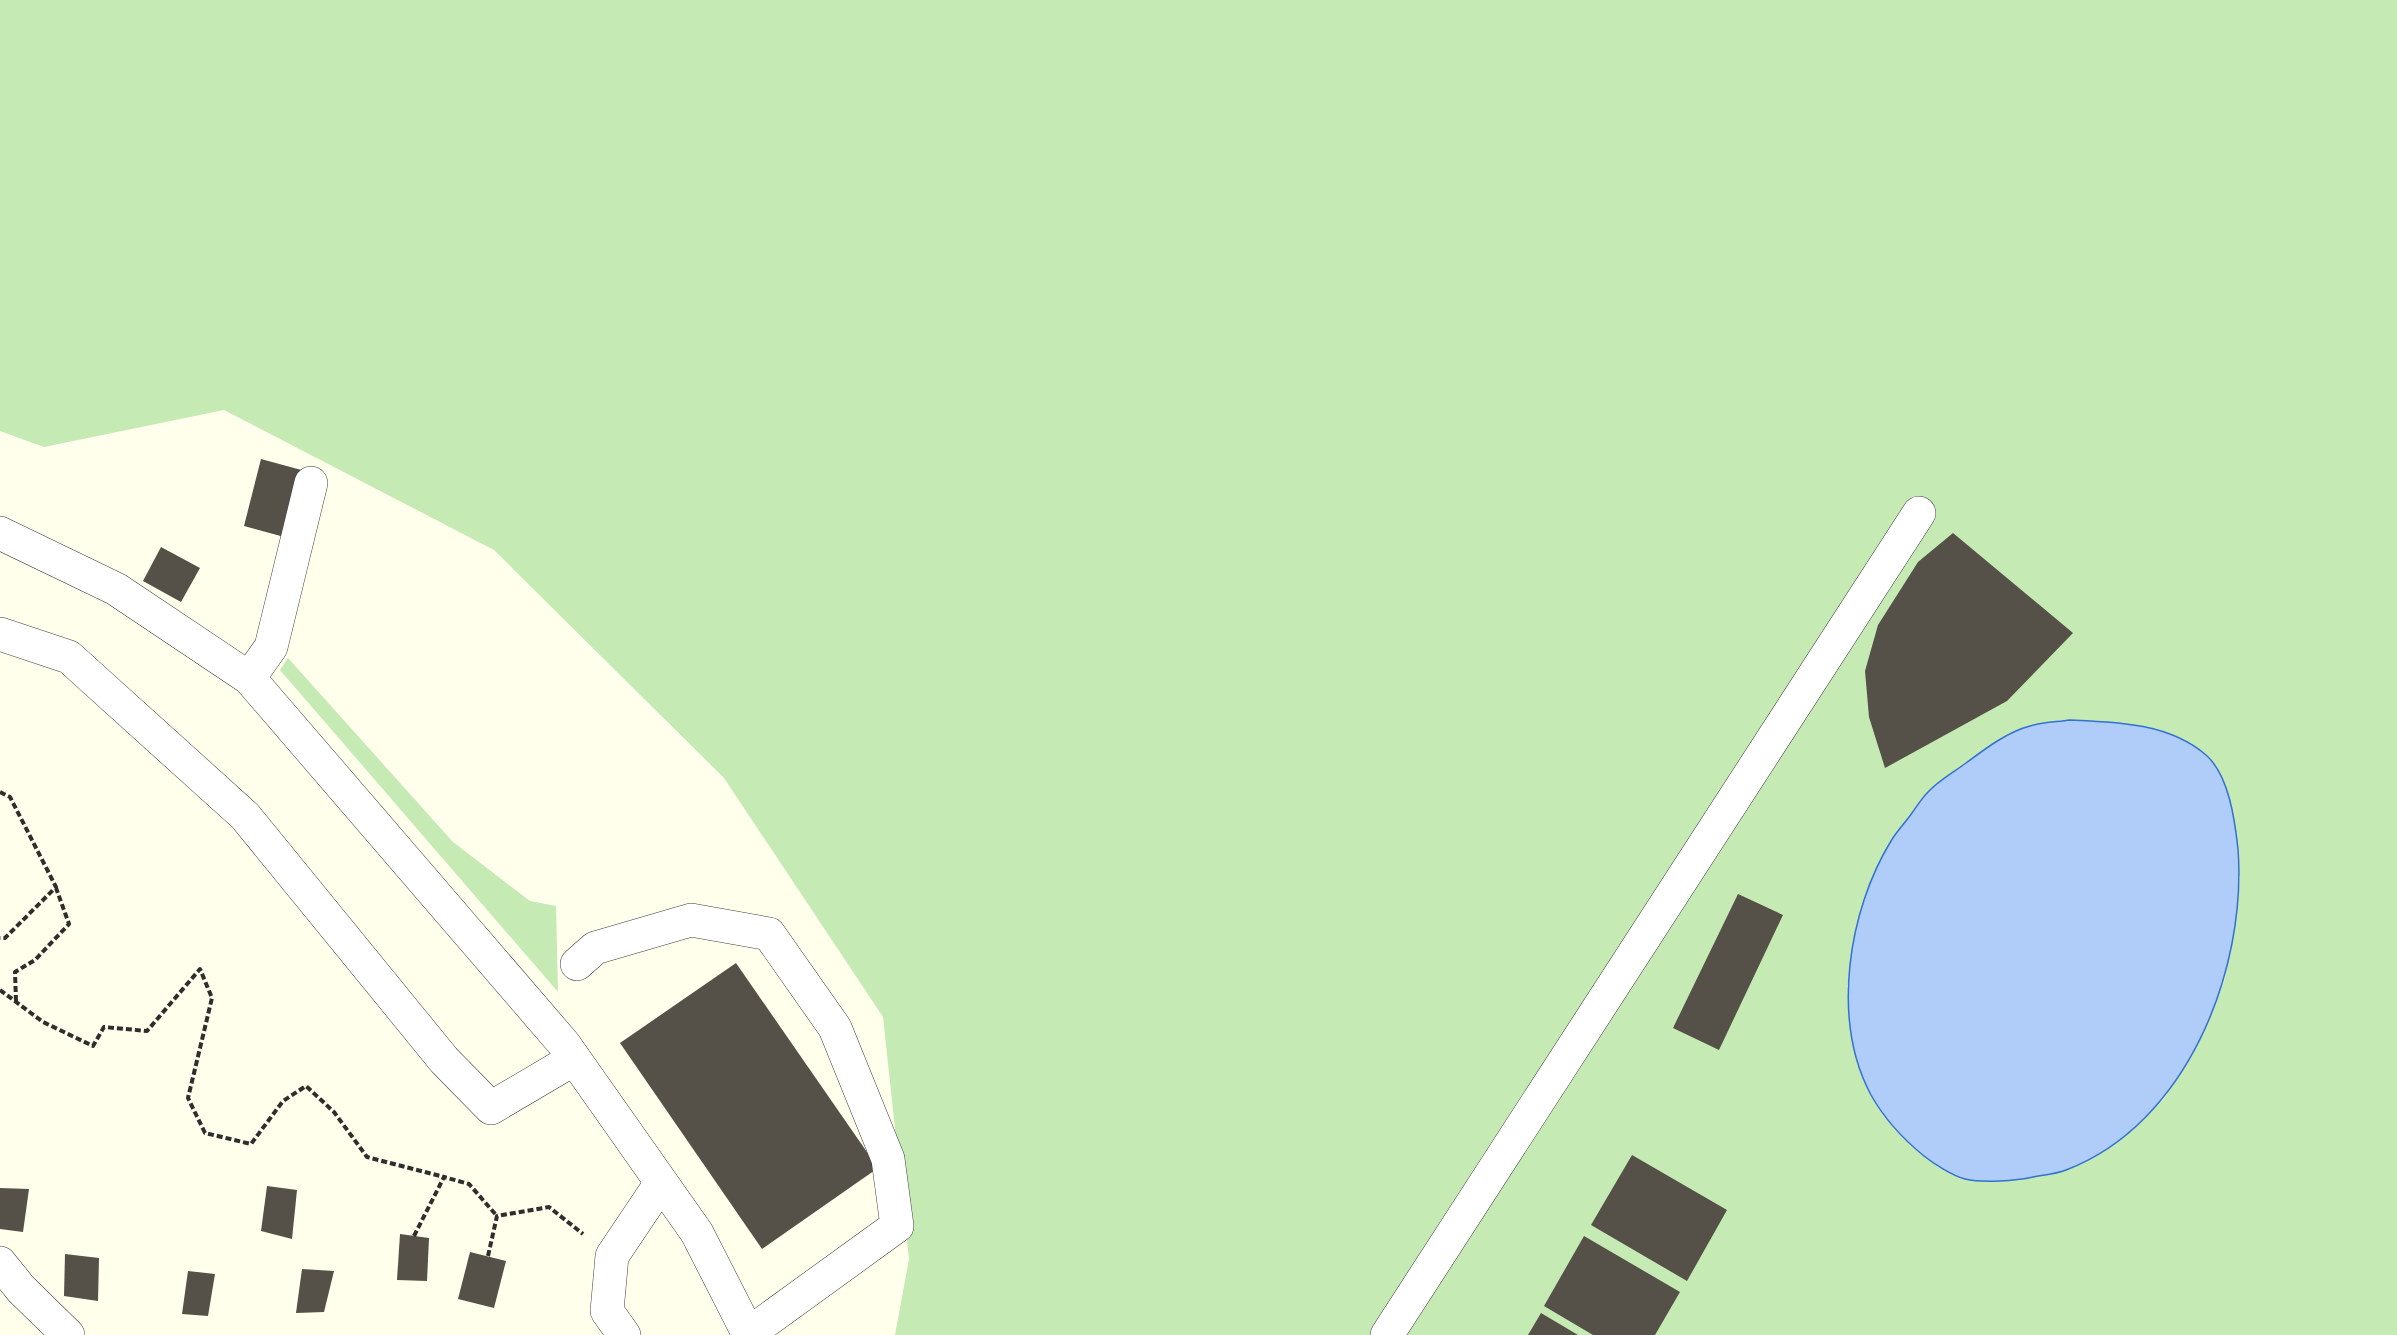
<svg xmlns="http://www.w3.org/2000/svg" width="2397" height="1335" font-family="Lora,serif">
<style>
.green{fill:#c5eab4;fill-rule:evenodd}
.water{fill:#afcdf8;stroke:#3371d2;stroke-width:1.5}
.building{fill:#555048}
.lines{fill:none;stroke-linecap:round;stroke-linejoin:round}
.minor-casing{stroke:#3f3f3f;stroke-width:34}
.path{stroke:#2e2e2e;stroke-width:4;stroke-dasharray:6 3;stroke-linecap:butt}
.minor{stroke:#fff;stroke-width:33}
</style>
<rect width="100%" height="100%" fill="#ffffec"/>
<!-- green -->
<g class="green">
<path d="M0,0H2397V1335H895L909,1259L883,1017L724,778L494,550L224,410L44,447L0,431ZM2070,720L2149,727L2240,877L2233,937L2224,982L2207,1021L2188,1063L2163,1100L2136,1126L2103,1151L2065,1170L1847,987L1855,935L1868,887Z"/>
<path d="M288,658L453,842L530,901L556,906L558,992L280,670Z"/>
</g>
<!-- water -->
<path class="water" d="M2070,720C2117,722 2169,723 2206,755C2229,775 2235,821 2238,849C2247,970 2187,1124 2066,1170C2056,1174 2044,1175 2033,1177C2016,1181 1982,1183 1965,1179C1953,1176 1934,1164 1924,1156C1903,1139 1884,1118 1871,1095C1831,1020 1848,911 1891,841C1897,831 1905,823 1912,813C1917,806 1922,798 1928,792C1938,781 1954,772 1966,763C1985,749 2007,732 2030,726C2043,722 2057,722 2070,720Z"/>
<!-- building -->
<g class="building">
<path d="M261,459L305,471L288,538L244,526Z"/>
<path d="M1953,533L2073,633L2007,701L1885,768L1869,717L1865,671L1878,625L1918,562Z"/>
<path d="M161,547L200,568L181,602L143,581Z"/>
<path d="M1738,894L1783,915L1719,1050L1673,1028Z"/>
<path d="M736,963L878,1168L762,1249L620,1043Z"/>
<path d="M1632,1155L1727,1210L1687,1281L1591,1225Z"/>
<path d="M267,1186L297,1190L292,1239L261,1231Z"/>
<path d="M0,1188L29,1189L23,1232L0,1229Z"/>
<path d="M400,1234L429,1238L427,1281L397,1280Z"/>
<path d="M1584,1236L1680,1292L1655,1335H1593L1544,1306Z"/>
<path d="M470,1252L506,1261L494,1308L458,1299Z"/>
<path d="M65,1254L99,1258L98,1301L64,1296Z"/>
<path d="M302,1269L334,1271L324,1312L296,1313Z"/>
<path d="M188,1271L215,1274L208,1316L182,1314Z"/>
<path d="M1541,1313L1578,1335H1528Z"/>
</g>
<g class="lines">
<defs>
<g id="minor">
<path d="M0,533L116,589L249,678L564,1044L697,1233L749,1335"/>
<path d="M0,634L69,657L245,816L444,1060L491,1108L574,1059"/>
<path d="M249,678L271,647L311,483"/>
<path d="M577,964L595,948L691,920L769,934L835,1028L888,1159L897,1226L748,1334"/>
<path d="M0,1263L21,1289L68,1335"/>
<path d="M624,1335L607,1311L612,1256L661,1183"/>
<path d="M1387,1335L1919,513"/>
</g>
</defs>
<!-- minor casing -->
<use href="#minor" class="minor-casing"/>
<!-- path -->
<g class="path">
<path d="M0,792L10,797L56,887L5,938H0"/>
<path d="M0,990L43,1022L93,1046L104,1027L147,1031L200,969L212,998L188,1098L205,1133L251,1144L283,1101L306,1086L334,1112L367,1157L444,1177"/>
<path d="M16,1001L15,972L35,960L69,924L56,888"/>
<path d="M414,1236L444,1177L469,1184L497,1216"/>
<path d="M488,1256L497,1216L549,1207L583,1234"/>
</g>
<!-- minor -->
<use href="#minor" class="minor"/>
</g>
</svg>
